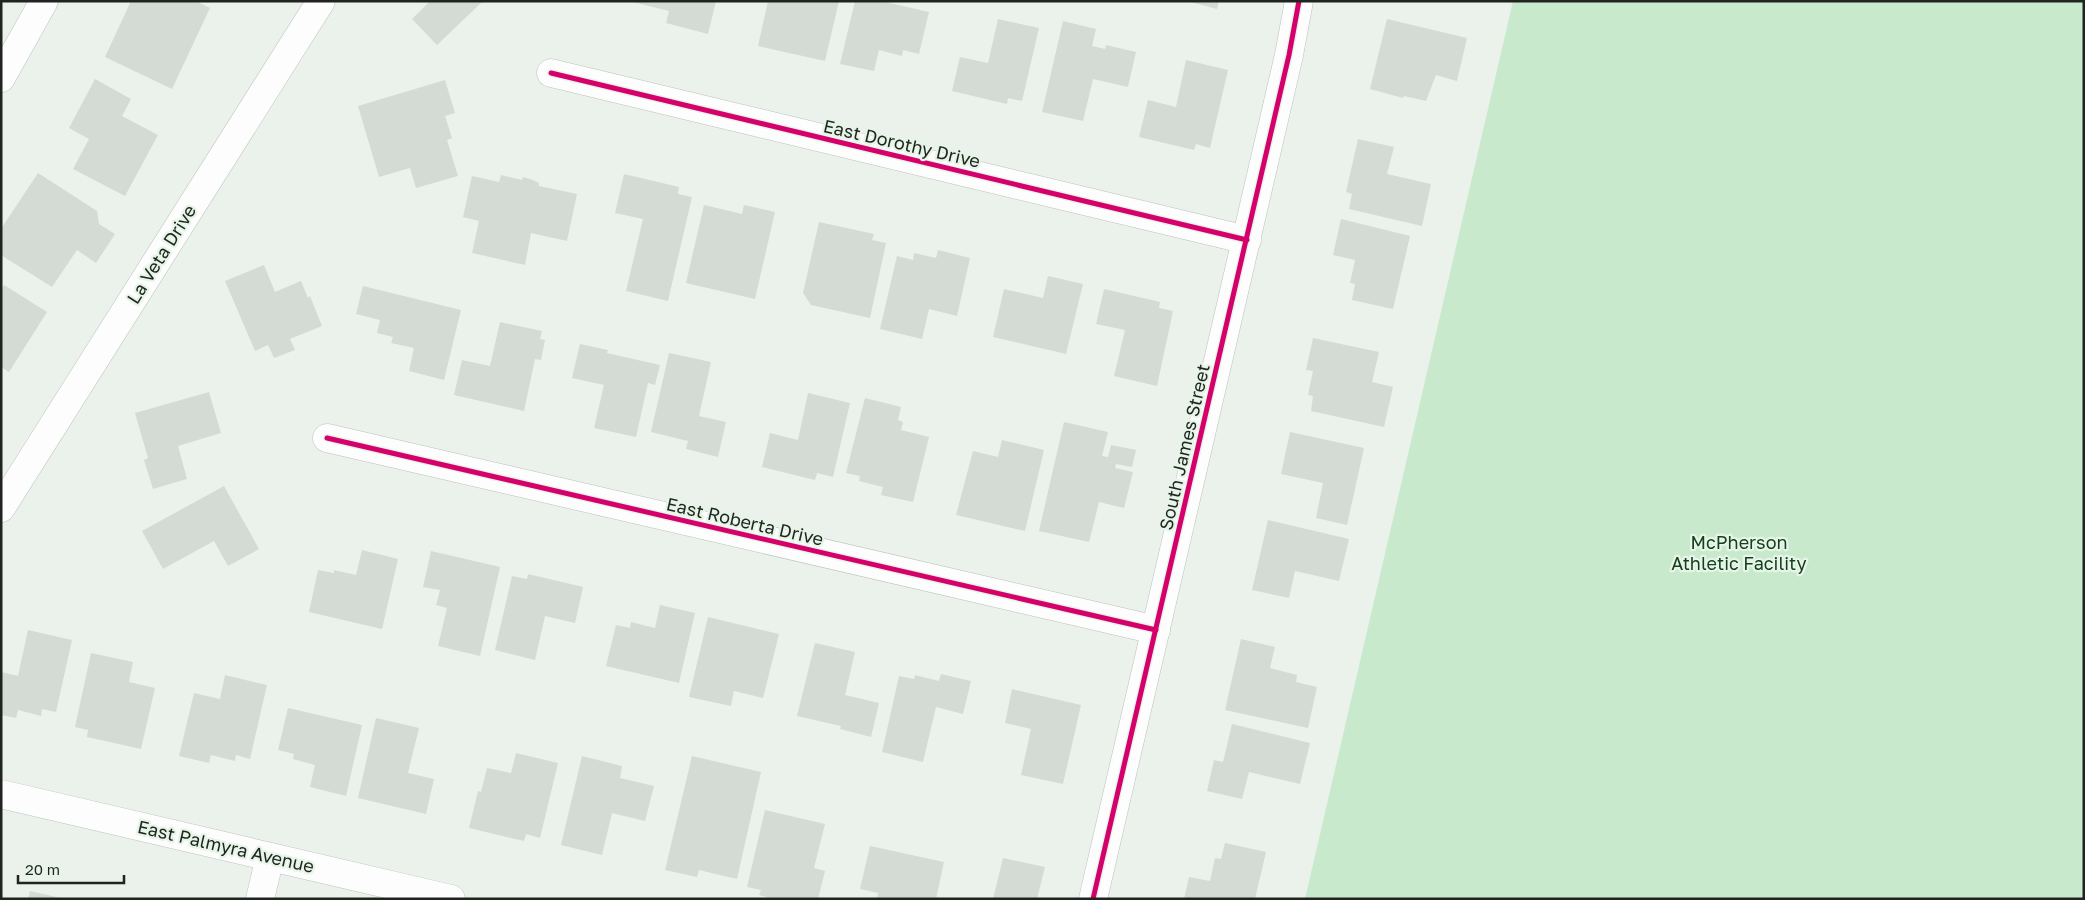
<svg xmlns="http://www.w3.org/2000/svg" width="2085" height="900" font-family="'Golos Text',sans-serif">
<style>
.green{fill:#c9e9cd}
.building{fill:#d4dbd5}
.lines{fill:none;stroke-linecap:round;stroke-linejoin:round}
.street-casing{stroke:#bbc2bc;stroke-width:29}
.secondary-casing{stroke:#bbc2bc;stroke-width:29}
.street{stroke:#fcfdfc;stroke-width:28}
.secondary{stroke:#fcfdfc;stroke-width:28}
.cycleway-casing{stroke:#e7f5e8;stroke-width:8}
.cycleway{stroke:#d6006c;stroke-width:5}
.labels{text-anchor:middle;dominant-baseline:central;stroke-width:4.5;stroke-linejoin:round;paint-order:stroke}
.street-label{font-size:18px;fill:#1f241f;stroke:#e7f5e8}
.park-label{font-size:18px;fill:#15401e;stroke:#e7f5e8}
</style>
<rect width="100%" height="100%" fill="#eaf2eb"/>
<!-- green -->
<path class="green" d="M1513,1H2084V899H1305Z"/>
<!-- building -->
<g class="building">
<path d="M131,1H196L210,8L172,89L105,57Z"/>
<path d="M430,1H483L437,45L412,19Z"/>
<path d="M716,1L708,34L666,23L669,11L633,2Z"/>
<path d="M768,1H839L825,61L758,46Z"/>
<path d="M855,1H881L929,12L919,54L903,50L902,56L879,50L874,71L840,64Z"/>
<path d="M1187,1H1219L1217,9Z"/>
<path d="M998,19L1039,28L1022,101L1008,98L1007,104L952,91L960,57L988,63Z"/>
<path d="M1387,19L1467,38L1457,81L1436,75L1426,101L1404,96L1403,98L1370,89Z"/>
<path d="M1063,21L1096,29L1092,46L1105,49L1106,45L1136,52L1128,87L1093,79L1083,121L1042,112Z"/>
<path d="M1186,60L1228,70L1210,148L1196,144L1194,150L1139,137L1148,100L1176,107Z"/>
<path d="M95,79L131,99L122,116L158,135L125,196L73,169L89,139L69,128Z"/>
<path d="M445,80L455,113L445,116L452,138L447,140L458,176L416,188L410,168L379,177L358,106Z"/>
<path d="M1358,139L1394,147L1387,174L1431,184L1422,226L1349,209L1352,194L1346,192Z"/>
<path d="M38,173L97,211L99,224L115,234L96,263L77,250L52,287L1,255V229Z"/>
<path d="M624,174L679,187L678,194L692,197L668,301L626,291L643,219L615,213Z"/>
<path d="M501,175L522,180L523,177L533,180L539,183V186L577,194L567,241L531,233L525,265L472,253L479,221L463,217L472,176L499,182Z"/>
<path d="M704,205L742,214L744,205L775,212L755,299L686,283Z"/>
<path d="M1341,219L1410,236L1393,309L1352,300L1355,284L1350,283L1355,260L1333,255Z"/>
<path d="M819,222L874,234L872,240L886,243L870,318L811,305L803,293Z"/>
<path d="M938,250L970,258L957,316L929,309L922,339L880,329L897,256L913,260L914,253L936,258Z"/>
<path d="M264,265L275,292L301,281L308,298L310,296L322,326L290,339L295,350L274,358L268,345L255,351L225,281Z"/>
<path d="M1048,276L1083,284L1066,354L993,337L1004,289L1043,298Z"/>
<path d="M4,285L47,312L9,372L1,367V290Z"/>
<path d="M363,286L461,310L444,380L409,371L414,348L391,343L393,337L377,333L380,320L356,314Z"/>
<path d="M1104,289L1160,302L1159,308L1173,311L1157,386L1114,376L1125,330L1096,324Z"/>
<path d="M500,322L542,331L540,339L545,340L541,360L535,359L524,411L454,395L462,360L490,366Z"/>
<path d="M1313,338L1379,352L1372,382L1393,387L1384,427L1311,411L1313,396L1308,395L1313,371L1306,370Z"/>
<path d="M580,344L608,350L607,353L660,365L655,385L648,383L636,437L594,428L604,385L572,378Z"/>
<path d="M669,353L711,362L699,416L726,422L718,457L686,449L688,441L651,432Z"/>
<path d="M209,392L221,433L178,446L187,479L153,489L144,460L148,458L135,413Z"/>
<path d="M808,393L850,403L833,477L817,473L815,480L762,467L770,433L798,440Z"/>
<path d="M865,398L901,407L898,420L903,422L901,430L929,437L913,502L881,495L883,487L859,481L860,476L846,473Z"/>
<path d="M1064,422L1108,432L1102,456L1108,457L1111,445L1136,450L1132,467L1116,464L1115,468L1133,472L1124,508L1099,502L1089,542L1039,531Z"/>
<path d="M1290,432L1364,448L1347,525L1316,518L1323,483L1281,474Z"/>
<path d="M1002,440L1044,450L1025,531L956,515L973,451L998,457Z"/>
<path d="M224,486L259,549L228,566L214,541L163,569L142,531Z"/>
<path d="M1268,520L1349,539L1339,581L1295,571L1289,598L1252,590Z"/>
<path d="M362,550L398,559L382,629L309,612L318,570L334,573V570L356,575Z"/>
<path d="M431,551L500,567L480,656L438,646L447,608L436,605L440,590L423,587Z"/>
<path d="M528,574L583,587L575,623L545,616L535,660L495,650L512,576L527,579Z"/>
<path d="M660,605L695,613L679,683L606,666L616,625L630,628L631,622L655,628Z"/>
<path d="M708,617L779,634L763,698L734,691L731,706L689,697Z"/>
<path d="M28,630L72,640L56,712L42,709L41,716L18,710L16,718L1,715V672L18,676Z"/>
<path d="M1241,639L1275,647L1270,668L1297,675L1296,682L1317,687L1308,728L1225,710Z"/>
<path d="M815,643L855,652L845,695L879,703L871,737L840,729L841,726L797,716Z"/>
<path d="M91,653L133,662L129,682L155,688L141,749L87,737L88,730L75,727Z"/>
<path d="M941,674L971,681L963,714L936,707L923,762L882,752L899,676L914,679L915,675L939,681Z"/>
<path d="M225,675L267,685L250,759L236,755L235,761L211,755L209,763L179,756L194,693L220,699Z"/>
<path d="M1012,689L1081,705L1063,784L1021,775L1031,729L1005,723Z"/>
<path d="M288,708L362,725L346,796L310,787L315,765L293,759L294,754L278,750Z"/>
<path d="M376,718L419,728L408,773L434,779L426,814L358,798Z"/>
<path d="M1232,724L1310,743L1300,784L1249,772L1242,799L1207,791L1214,760L1223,762Z"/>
<path d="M516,753L558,763L540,838L526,834L524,841L469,828L478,791L481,792L487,768L511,773Z"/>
<path d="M582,756L622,766L620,778L654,786L645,821L612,813L602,855L561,845Z"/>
<path d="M692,756L761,772L737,879L699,870L697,877L665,870Z"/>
<path d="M765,810L825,824L814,868L825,871L818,899H774L759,895L761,890L747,887Z"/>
<path d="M1225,843L1266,852L1255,899H1184L1189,877L1210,881L1215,858L1221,859Z"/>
<path d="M870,846L944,862L936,899H877L878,893L860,889Z"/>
<path d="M1003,858L1045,867L1037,899H993Z"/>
<path d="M30,891L61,898V899H28Z"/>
</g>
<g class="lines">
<defs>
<g id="street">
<path d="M551,73L1247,240"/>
<path d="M1,78L44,1"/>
<path d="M327,438L1156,630"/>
<path d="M1,508L321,1"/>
<path d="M260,899L270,857"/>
<path d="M1093,899L1289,55L1299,1"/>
</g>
<path id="secondary" d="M1,794L451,899"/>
</defs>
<!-- street casing -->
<use href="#street" class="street-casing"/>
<!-- secondary casing -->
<use href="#secondary" class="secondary-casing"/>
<!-- street -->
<use href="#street" class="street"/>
<!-- secondary -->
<use href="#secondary" class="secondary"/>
<defs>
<g id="cycleway">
<path d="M551,73L1247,240"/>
<path d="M327,438L1156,630"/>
<path d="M1093,899L1289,55L1299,1"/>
</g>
</defs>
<!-- cycleway casing -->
<use href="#cycleway" class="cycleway-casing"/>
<!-- cycleway -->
<use href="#cycleway" class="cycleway"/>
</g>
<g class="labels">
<!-- street labels -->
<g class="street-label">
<text transform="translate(902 143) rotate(13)">East Dorothy Drive</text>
<text transform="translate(161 254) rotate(-58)">La Veta Drive</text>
<text transform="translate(1184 447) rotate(-77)">South James Street</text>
<text transform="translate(745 521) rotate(13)">East Roberta Drive</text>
<text transform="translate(226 846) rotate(13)">East Palmyra Avenue</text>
</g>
<!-- park labels -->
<g class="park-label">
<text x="1739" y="542">McPherson<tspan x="1739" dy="21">Athletic Facility</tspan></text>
</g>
</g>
<!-- border -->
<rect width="2085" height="900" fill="none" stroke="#1f241f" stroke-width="5"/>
<!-- scale -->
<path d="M18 875v8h106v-8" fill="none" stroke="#1f241f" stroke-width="2.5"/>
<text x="25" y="875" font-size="15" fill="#1f241f" stroke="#e7f5e8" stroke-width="4" paint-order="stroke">20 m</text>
</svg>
